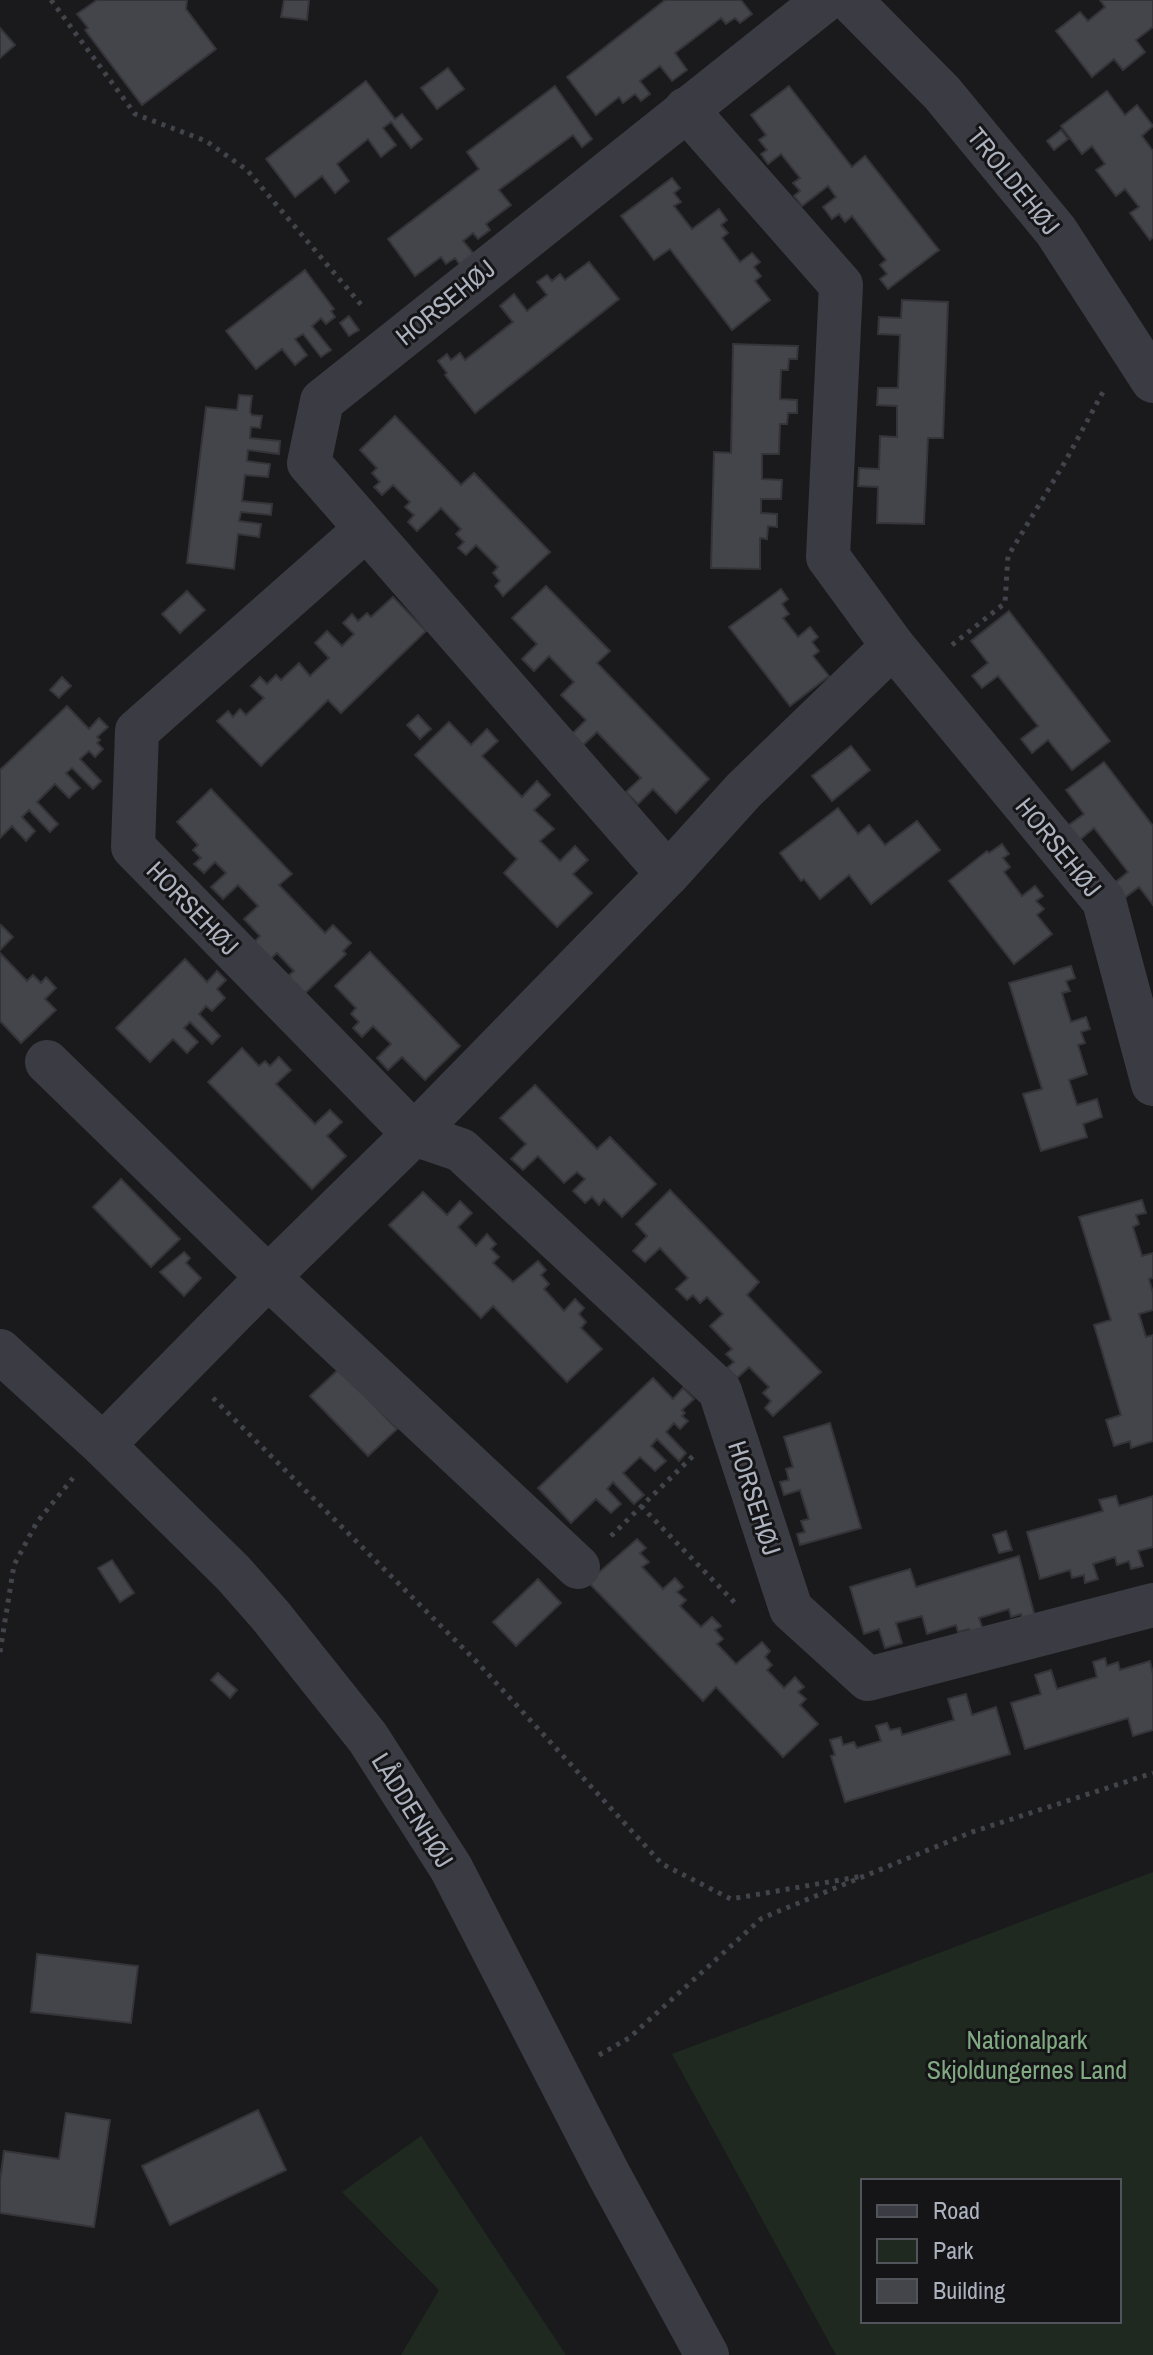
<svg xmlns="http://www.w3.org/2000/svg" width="1153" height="2355" font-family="'Archivo Narrow',sans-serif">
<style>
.green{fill:#1f2920;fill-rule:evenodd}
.building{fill:#44454a;stroke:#343439;stroke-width:2}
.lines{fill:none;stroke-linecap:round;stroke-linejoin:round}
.path{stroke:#41444a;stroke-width:5;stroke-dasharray:4 6;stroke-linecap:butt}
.minor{stroke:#3b3c43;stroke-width:44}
.labels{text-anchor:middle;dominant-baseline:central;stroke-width:6;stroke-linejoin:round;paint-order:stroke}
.street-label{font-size:26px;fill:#acb2be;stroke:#151518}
.park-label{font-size:26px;fill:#81aa82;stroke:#151518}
</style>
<rect width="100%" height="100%" fill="#1a1a1d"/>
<!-- green -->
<g class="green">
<path d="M1153,1872V2355H836L672,2054ZM1119,2181V2321H863V2181Z"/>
<path d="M421,2136L566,2355H401L439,2290L342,2192Z"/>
</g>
<!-- building -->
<g class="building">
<path d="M97,0H187L186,9L216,49L142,105L85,30L88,28L77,14Z"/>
<path d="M284,0H309L307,20L281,17Z"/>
<path d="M665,0H741L752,14L740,23L735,18L726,24L721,18L675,53L687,70L672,81L660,66L640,81L650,94L641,101L635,94L623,103L619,97L596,115L567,77Z"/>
<path d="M1100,0H1153V27L1136,40L1145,52L1123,70L1114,59L1092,77L1056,31L1080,12L1088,21L1105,7Z"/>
<path d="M0,28L15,45L0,58Z"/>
<path d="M448,68L464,89L437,109L421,88Z"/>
<path d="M366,81L395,119L402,114L422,139L411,148L391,122L383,128L396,145L381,157L368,139L337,164L349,181L335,193L322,176L295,197L266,159Z"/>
<path d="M555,86L592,139L582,147L573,135L499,190L511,205L486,224L490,230L478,239L473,233L463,241L474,254L460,265L455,258L446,264L441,257L415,276L388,239L479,169L467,152Z"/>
<path d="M789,86L852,167L865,156L939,250L888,289L880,279L887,274L880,265L886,260L852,216L845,222L839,214L832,219L823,207L836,197L828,186L802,206L794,196L800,191L793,183L800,178L781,154L768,164L761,154L767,150L759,140L766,135L751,115Z"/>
<path d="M1107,91L1125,115L1137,105L1153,126L1142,136L1153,151V237L1150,240L1130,213L1139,207L1125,189L1116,196L1096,170L1105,164L1092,146L1082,154L1061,126Z"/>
<path d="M1061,130L1068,139L1054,150L1047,141Z"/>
<path d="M672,178L680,188L674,193L681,202L674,206L692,229L719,209L727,220L721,225L728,233L722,238L740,262L752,253L760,262L754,267L761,276L755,281L770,300L732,330L670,249L654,260L621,216Z"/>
<path d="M589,262L619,299L475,413L445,375L447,373L438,361L447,354L451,360L460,353L465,360L513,322L500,306L514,294L527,311L547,295L537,282L547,275L552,281L560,274L565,280Z"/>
<path d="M305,270L334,309L331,311L335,317L326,324L321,318L312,326L331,350L321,357L303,334L295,339L307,355L295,365L282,349L256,369L226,331Z"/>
<path d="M902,300L948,302L943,438H928L924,524L877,523L878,487L858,486L859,468L879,469L880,436L897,437V406L877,405L878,388H898L900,335L878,334L879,317L901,318Z"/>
<path d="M349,316L359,330L349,336L340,323Z"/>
<path d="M733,344L798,346L797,359H789L788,370H781L780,399L797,400V413H788L787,424H780L779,454H762V479L782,480L781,499H761V513L777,514V527L768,526L767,539L760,538V569L711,568L714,452L731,453Z"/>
<path d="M239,395L252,396L250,412L252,415L262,416L260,428L251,427L250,438L280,441L279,454L248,450L247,461L270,464L268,477L245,475L242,501L272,504L271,515L241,512L239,521L261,524L259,537L238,534L234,569L187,563L206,407L237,410Z"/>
<path d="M395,416L461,485L474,473L550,552L503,596L495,586L500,581L493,573L498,567L476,545L466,555L458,548L464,542L456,534L461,529L441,508L417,531L408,522L414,515L405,507L410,502L393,485L382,495L374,487L380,482L372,473L377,468L360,450Z"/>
<path d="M546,586L610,651L597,663L709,779L676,813L653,789L638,804L626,792L641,778L597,732L582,746L571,735L586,720L561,695L574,682L549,656L534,671L522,659L537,644L512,618Z"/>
<path d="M781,589L788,599L782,604L789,614L783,618L798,637L810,627L818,637L812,642L819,651L813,656L829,676L790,706L729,627Z"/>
<path d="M187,591L205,610L180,633L162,614Z"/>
<path d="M393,597L426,631L341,713L328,700L261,766L217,721L228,711L233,717L240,709L246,715L264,698L251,686L260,677L267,684L276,675L281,680L299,663L310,676L329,658L315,643L327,631L342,646L354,634L343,623L352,614L358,621L367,613L371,617Z"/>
<path d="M1009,611L1110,741L1072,770L1048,740L1032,753L1021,739L1038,726L998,676L982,688L972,676L988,663L971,641Z"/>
<path d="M62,677L71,686L59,698L50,690Z"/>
<path d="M67,706L89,729L99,718L108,727L97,737L100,740L97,743L103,749L95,757L89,751L80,759L101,781L93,789L72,768L66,773L80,788L69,798L55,784L37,802L58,824L50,832L29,810L22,817L35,831L26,841L12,826L0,838V770Z"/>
<path d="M418,715L431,729L420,739L407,725Z"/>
<path d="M449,722L471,745L487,729L498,741L482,756L522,797L537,781L550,795L534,810L554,829L540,841L560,861L575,846L588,860L573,874L592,893L557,927L504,873L517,859L415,755Z"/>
<path d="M851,746L870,770L832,801L812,776Z"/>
<path d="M1104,762L1153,826V905L1139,887L1123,899L1112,885L1128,872L1094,828L1077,842L1066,827L1084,814L1066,790Z"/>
<path d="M211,789L292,874L279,885L325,933L333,925L351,943L343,951L346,954L300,998L289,975L294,971L277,953L266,963L255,941L260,936L244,919L258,906L238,885L223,899L211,887L226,873L215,862L204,873L194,864L201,858L193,850L198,845L177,822Z"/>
<path d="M838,808L858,834L869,825L885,845L917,821L940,850L871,904L849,875L820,899L804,879L801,881L780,853Z"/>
<path d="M1002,844L1009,854L1003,858L1010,867L1004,872L1022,896L1035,886L1043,896L1036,901L1044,909L1037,915L1052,934L1014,964L949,881L987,851L989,853Z"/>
<path d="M1,925L13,937L0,950V927Z"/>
<path d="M370,952L460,1046L425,1080L402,1057L388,1070L377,1058L391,1044L373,1026L362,1037L353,1028L359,1022L351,1014L356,1008L335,986Z"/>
<path d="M0,953L27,981L33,975L41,983L46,977L56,988L45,999L56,1010L21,1043L0,1021Z"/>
<path d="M185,959L207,982L217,971L226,980L217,989L225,998L212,1011L206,1006L199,1014L220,1036L212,1044L190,1022L184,1028L198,1042L187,1053L173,1039L150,1062L116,1028Z"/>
<path d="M1071,966L1075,978L1066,981L1070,991L1062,993L1071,1022L1086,1017L1090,1029L1081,1032L1085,1043L1078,1045L1087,1074L1069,1080L1077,1105L1097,1099L1102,1117L1083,1124L1087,1137L1041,1151L1023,1094L1042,1089L1009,983Z"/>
<path d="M242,1048L259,1066L265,1061L270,1066L279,1057L291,1070L276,1084L315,1124L330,1110L342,1122L327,1136L346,1156L312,1189L208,1082Z"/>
<path d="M535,1085L597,1149L610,1137L656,1184L622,1217L604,1199L599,1205L592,1197L585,1203L573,1191L585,1179L577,1172L564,1183L538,1156L523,1170L511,1159L526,1144L500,1118Z"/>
<path d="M121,1179L180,1239L151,1267L93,1207Z"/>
<path d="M670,1190L759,1282L747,1295L821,1372L773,1416L765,1408L771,1401L763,1393L769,1387L749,1367L737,1378L727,1368L734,1362L726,1354L732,1349L710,1326L723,1314L707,1297L700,1303L693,1295L687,1300L676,1289L688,1278L660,1248L645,1262L633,1251L647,1236L636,1224Z"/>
<path d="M423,1192L447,1215L460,1201L472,1213L458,1227L476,1246L487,1234L496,1244L491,1249L499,1257L493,1263L513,1282L538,1261L546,1270L541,1275L549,1284L544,1289L564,1311L575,1299L584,1308L579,1314L586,1322L581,1328L602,1349L567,1382L493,1306L481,1318L389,1225Z"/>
<path d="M1142,1200L1146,1213L1136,1215L1139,1224L1133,1227L1142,1256L1153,1253V1278L1149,1279L1153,1293V1310L1139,1314L1146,1337L1153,1335V1441L1131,1448L1130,1441L1114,1446L1106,1420L1121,1415L1094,1325L1111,1320L1079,1217Z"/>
<path d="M184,1252L190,1258L186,1263L201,1278L184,1296L160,1272Z"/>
<path d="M339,1369L397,1429L368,1456L310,1396Z"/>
<path d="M653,1378L673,1399L683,1388L694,1399L682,1410L685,1413L682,1416L688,1421L680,1429L674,1423L666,1432L686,1453L679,1461L657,1439L651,1446L666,1461L655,1471L640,1457L623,1473L644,1495L634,1504L613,1482L607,1489L621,1504L611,1513L596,1499L571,1523L538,1488Z"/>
<path d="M830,1423L861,1528L800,1545L797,1534L805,1532L801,1521L809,1519L800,1490L784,1495L780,1482L789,1480L786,1469L793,1467L784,1437Z"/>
<path d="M1116,1496L1119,1506L1153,1496V1547L1138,1551L1143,1566L1131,1569L1129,1561L1117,1565L1115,1557L1093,1564L1098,1579L1085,1583L1084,1575L1072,1578L1070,1570L1040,1579L1027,1532L1103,1511L1099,1500Z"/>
<path d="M1006,1531L1012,1550L999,1553L993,1535Z"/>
<path d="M637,1539L646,1548L640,1553L649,1562L642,1567L663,1589L675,1578L683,1587L677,1592L686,1600L680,1606L701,1627L712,1617L721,1626L715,1630L723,1639L717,1644L736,1664L762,1642L770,1651L765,1657L772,1665L767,1670L784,1688L795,1677L804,1687L798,1692L806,1699L800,1705L818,1724L783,1757L716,1687L703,1701L588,1582Z"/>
<path d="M1019,1556L1035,1617L1023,1620L1021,1614L1011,1617L1009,1609L979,1618L984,1633L972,1637L969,1629L958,1632L956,1625L927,1634L922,1616L896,1623L902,1643L885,1648L879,1629L864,1634L850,1587L910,1569L916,1587Z"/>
<path d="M112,1560L134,1593L120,1602L98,1568Z"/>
<path d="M538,1579L561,1603L516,1646L493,1622Z"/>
<path d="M1105,1658L1107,1666L1118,1662L1120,1670L1150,1661L1153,1674V1730L1133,1736L1128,1718L1025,1749L1011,1703L1041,1694L1035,1675L1051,1670L1057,1689L1097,1677L1093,1662Z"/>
<path d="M218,1673L237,1690L230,1698L211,1680Z"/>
<path d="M966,1694L972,1715L996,1707L1010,1754L845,1802L831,1756L835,1755L830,1740L841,1737L843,1745L854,1742L857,1748L881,1741L876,1726L887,1723L890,1730L900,1728L902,1735L954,1720L948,1699Z"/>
<path d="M37,1954L138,1966L131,2023L31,2012Z"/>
<path d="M258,2110L286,2170L170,2225L142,2166Z"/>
<path d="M66,2113L110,2120L94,2227L0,2213V2181L4,2151L59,2159Z"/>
</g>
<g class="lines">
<!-- path -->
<g class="path">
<path d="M51,0L135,114L206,141L247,170L363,307"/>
<path d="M952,645L1005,603L1008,556L1065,462L1104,390"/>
<path d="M213,1398L477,1662L662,1864L731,1899L863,1876"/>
<path d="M641,1506L738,1606"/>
<path d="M611,1536L693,1456"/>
<path d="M0,1652L14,1565L37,1522L73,1478"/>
<path d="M599,2055L629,2038L762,1918L972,1832L1153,1773"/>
</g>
<!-- minor -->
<g class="minor">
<path d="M850,0L942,93L1056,231L1153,381"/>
<path d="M686,109L841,285L828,557L893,646L1104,901L1153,1084"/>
<path d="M366,529L137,731L133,847L414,1134L461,1150L720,1391L791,1609L868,1679L1153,1605"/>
<path d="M668,874L309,463L322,401L825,0"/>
<path d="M47,1062L268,1277L578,1567"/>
<path d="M0,1351L103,1445L233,1573L270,1615L368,1738L451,1868L609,2175L707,2355"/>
<path d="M103,1445L268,1277L414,1134L668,874L744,790L893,646"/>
</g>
</g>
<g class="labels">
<!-- street labels -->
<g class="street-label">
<text transform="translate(1014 181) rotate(51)">TROLDEHØJ</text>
<text transform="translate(445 302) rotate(-39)">HORSEHØJ</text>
<text transform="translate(1059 847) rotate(51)">HORSEHØJ</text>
<text transform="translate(193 908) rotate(46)">HORSEHØJ</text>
<text transform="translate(755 1498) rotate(72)">HORSEHØJ</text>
<text transform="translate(413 1810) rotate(58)">LÅDDENHØJ</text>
</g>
<!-- park labels -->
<g class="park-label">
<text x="1027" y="2039">Nationalpark<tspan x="1027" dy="30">Skjoldungernes Land</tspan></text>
</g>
</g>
<!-- legend -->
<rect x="861" y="2179" width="260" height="144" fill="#151518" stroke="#51545a" stroke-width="2"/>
<rect x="877" y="2205" width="40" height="12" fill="#3b3c43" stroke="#51545a" stroke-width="2"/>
<text x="933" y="2219" font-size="24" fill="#acb2be">Road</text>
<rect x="877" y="2239" width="40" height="24" fill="#1f2920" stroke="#51545a" stroke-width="2"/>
<text x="933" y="2259" font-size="24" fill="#acb2be">Park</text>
<rect x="877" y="2279" width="40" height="24" fill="#44454a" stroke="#51545a" stroke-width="2"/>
<text x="933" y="2299" font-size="24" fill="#acb2be">Building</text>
</svg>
